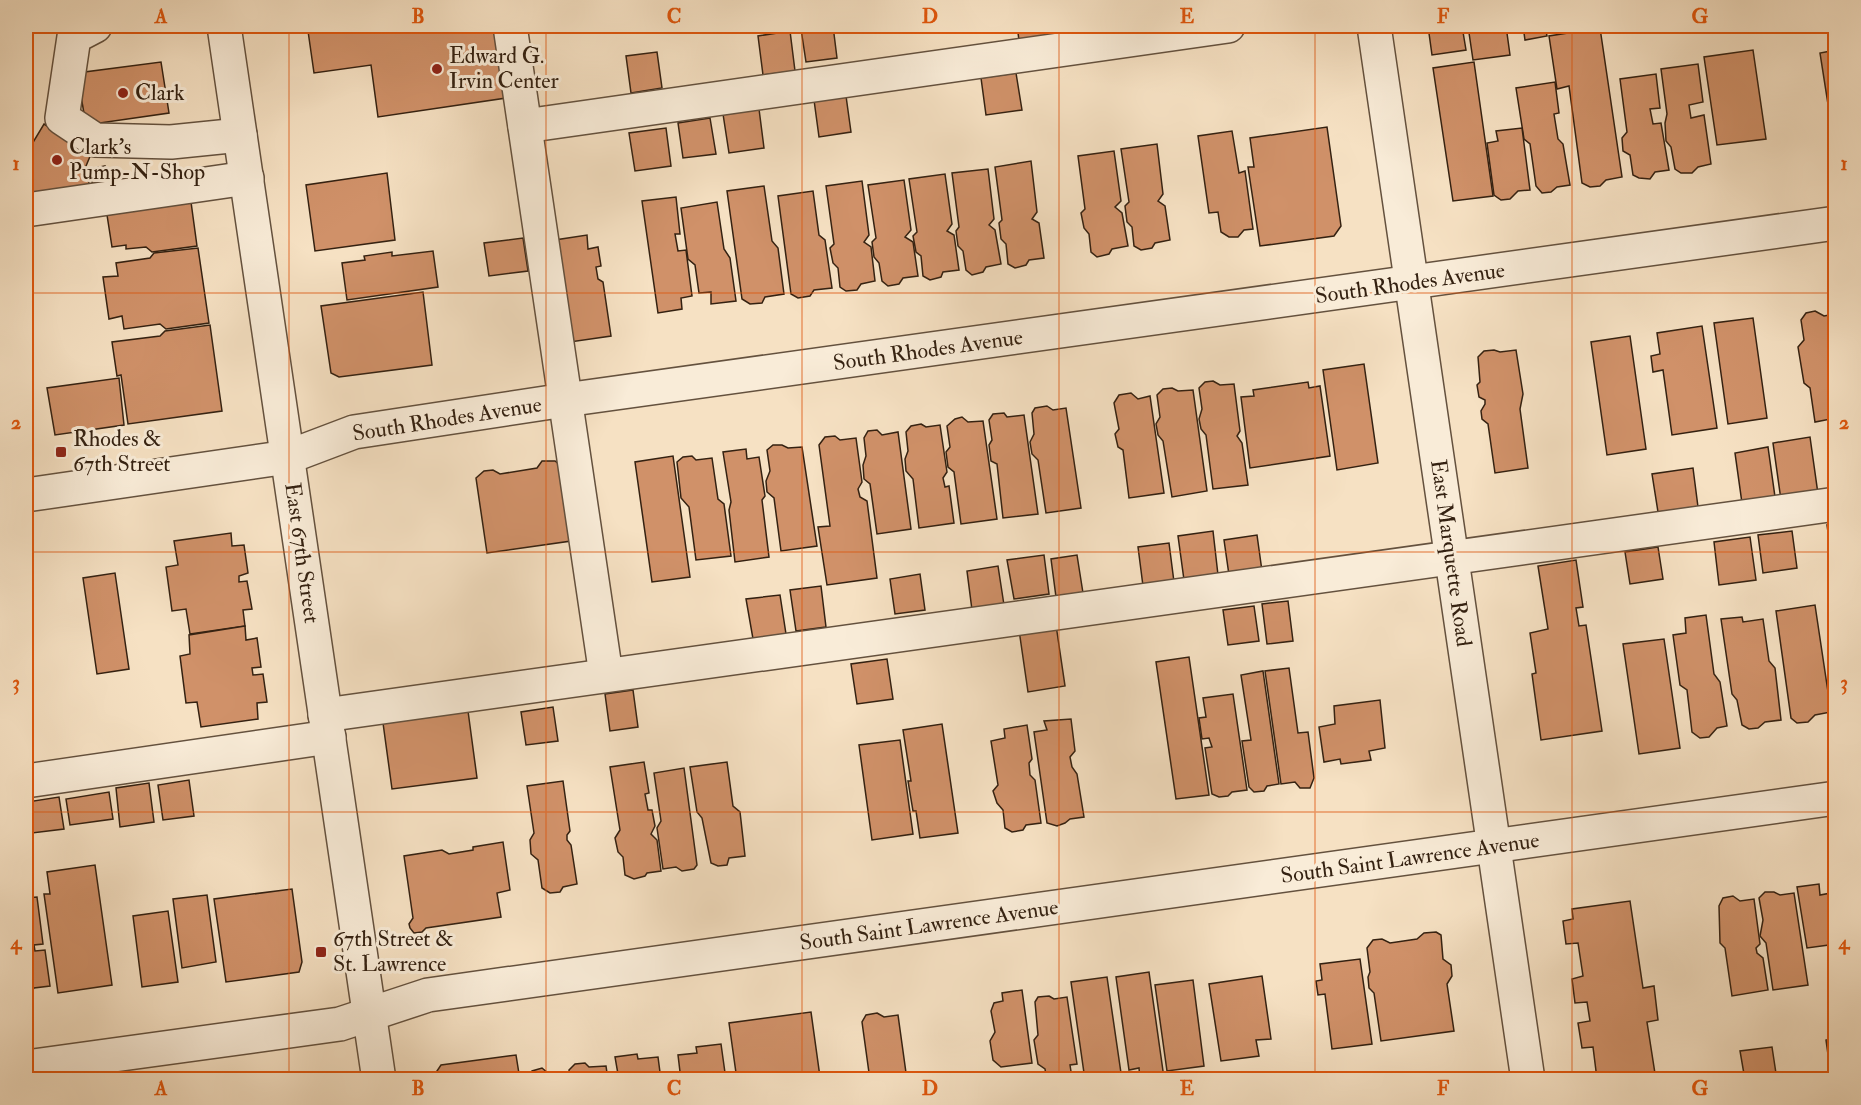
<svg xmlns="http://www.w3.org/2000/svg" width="1861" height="1105" font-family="'IM FELL Double Pica',serif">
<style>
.building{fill:#d09169;stroke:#342111;stroke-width:1.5}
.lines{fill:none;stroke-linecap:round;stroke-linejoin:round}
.minor-casing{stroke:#64513e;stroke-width:36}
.minor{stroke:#f9ecd8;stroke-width:33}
.grid{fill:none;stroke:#df560c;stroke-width:1.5;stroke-opacity:0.55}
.poi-dot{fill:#8f2418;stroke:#f9ecd8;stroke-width:2}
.labels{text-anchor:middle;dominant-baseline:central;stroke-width:6;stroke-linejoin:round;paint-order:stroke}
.poi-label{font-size:22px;fill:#342111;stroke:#f9ecd8;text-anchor:start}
.street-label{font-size:22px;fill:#342111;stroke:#f9ecd8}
.neatline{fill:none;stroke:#df560c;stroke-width:2}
.grid-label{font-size:20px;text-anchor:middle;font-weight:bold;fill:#df560c}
</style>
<rect width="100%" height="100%" fill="#f6e1c3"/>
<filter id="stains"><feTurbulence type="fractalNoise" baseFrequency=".00333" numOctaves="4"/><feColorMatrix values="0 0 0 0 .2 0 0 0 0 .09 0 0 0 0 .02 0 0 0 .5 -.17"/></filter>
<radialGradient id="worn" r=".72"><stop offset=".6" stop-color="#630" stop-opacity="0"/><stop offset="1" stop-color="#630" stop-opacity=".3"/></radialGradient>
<!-- building -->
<g class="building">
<path d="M300,26H496L506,98L378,117L371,65L314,73L308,31L301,32Z"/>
<path d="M536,26H564L536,30Z"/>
<path d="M710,26H754L711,32Z"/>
<path d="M824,26H833L837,58L806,62L801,29Z"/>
<path d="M1017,26H1051L1053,35L1019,40Z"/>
<path d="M1428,26H1462L1466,50L1432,55Z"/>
<path d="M1468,26H1506L1510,55L1473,60Z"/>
<path d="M1523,26H1545L1547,36L1525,40Z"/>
<path d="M1600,28L1622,177L1606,180L1600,186L1590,187L1582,183L1569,86L1557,89L1549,36Z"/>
<path d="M790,31L795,71L763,75L758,36Z"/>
<path d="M1753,50L1766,139L1717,145L1704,57Z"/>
<path d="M1836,50V149H1835L1820,53Z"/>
<path d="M657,52L662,88L631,93L626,56Z"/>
<path d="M161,62L169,113L86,125L77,73Z"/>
<path d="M1474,62L1493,196L1453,201L1433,68Z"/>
<path d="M1698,64L1703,102L1689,105L1691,118L1704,115L1711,164L1698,167L1692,173H1681L1675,169L1671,147L1666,141L1665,123L1667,114L1661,69Z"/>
<path d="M1016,73L1022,110L986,115L981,78Z"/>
<path d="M1656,74L1660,108L1650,109L1653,124L1661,123L1669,170L1655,172L1650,179L1639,178L1633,175L1630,155L1623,151L1622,138L1627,132L1620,79Z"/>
<path d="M1555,82L1559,113L1554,114L1558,139L1563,144L1570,185L1557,187L1551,192L1542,193L1536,186L1530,144L1524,139L1516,88Z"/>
<path d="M846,96L851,132L819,137L814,100Z"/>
<path d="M759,109L764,148L729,153L723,114Z"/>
<path d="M710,118L716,154L683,158L678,123Z"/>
<path d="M44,124L91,154L86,166L90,188L27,196L26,154Z"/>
<path d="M1327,127L1341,226L1334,236L1260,246L1248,167H1254L1250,138Z"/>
<path d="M666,128L671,166L635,171L629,133Z"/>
<path d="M1522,128L1530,190L1518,191L1510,199L1501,200L1494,195L1487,143L1498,141L1496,131Z"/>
<path d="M1232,131L1239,173L1245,171L1253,229L1244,230L1238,237H1229L1221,232L1218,212L1209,213L1198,136Z"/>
<path d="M1157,144L1163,194L1158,201L1165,206L1170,240L1155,243L1152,248L1141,250L1134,246L1132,227L1127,222L1125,206L1129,202L1121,149Z"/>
<path d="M1114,151L1121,201L1115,207L1122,213L1128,246L1112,249L1109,254L1097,257L1091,252L1089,234L1084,228L1081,213L1085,209L1078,156Z"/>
<path d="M1031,161L1037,212L1032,219L1039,223L1044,258L1029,260L1026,265L1015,268L1008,264L1006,244L1001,239L999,223L1002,220L995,167Z"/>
<path d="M105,166L107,184L93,187L90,169Z"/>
<path d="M988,169L994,219L989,225L995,230L1001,264L986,267L983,272L972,275L966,270L963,251L958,246L956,231L959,227L952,173Z"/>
<path d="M387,173L395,240L315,251L306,185Z"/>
<path d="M945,174L952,224L947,231L954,235L959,270L943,272L941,277L930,280L923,276L921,256L916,252L913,236L917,232L909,179Z"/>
<path d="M904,180L911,230L905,237L913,242L918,276L903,278L899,284L888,286L882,281L879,263L874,257L872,242L876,238L868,185Z"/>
<path d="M862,181L869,235L864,242L871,247L875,281L861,284L857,290L846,291L840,287L838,268L833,263L830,248L834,244L826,186Z"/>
<path d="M764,186L772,241L778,248L784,294L765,297L762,303L750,304L742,299L727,191Z"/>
<path d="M813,191L819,235L825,240L832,288L814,290L810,296L798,298L791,294L778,196Z"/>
<path d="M676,197L680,234H675L678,251L686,250L692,296L681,298L682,309L658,313L642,201Z"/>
<path d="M191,202L197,246L152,252L146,247L126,249V245L112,247L107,215Z"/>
<path d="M717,202L724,249L730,258L736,301L711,304V292L699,293L695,265L688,259L681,208Z"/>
<path d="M587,235L588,249L598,247L601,266L596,267L598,279L603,282L611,336L570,342L555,240Z"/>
<path d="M523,238L528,271L489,276L484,243Z"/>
<path d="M198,248L209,323L166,329L160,324L124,329L122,316L109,319L103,277L118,276L116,263L150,258L154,253Z"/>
<path d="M433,251L438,287L347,300L342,263L365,260L364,256L392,252V256Z"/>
<path d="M423,292L432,365L339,377L331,373L321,306Z"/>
<path d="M1815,311L1824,316L1835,314L1836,418L1815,422L1810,388L1804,383L1798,347L1804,340L1801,320L1806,313Z"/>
<path d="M1753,318L1767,418L1728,424L1714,323Z"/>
<path d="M210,325L222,411L128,424L121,375L117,376L112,342L160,336L165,331Z"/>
<path d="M1702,326L1717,428L1672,435L1663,370L1653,372L1651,356L1660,354L1657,333Z"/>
<path d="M1630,336L1646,449L1607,455L1591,342Z"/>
<path d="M1494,350L1500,352L1516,350L1523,394L1520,409L1528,468L1495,473L1488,424L1482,419L1481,411L1485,404V400L1479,397L1477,385L1480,382L1478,357L1484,351Z"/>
<path d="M1364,364L1378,463L1337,470L1323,370Z"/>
<path d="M119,378L124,425L55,435L47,388Z"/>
<path d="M1213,381L1220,385L1234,384L1240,431L1237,436L1242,443L1248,485L1213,489L1206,435L1201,429L1199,419L1202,409L1199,388L1205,382Z"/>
<path d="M1308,382L1309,388L1320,386L1330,456L1250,468L1241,397L1254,396L1253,390Z"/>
<path d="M1172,388L1178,391L1193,390L1207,491L1172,497L1163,441L1158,435L1156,424L1160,417L1157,395L1163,389Z"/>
<path d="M1131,393L1138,399L1150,396L1164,493L1129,498L1123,450L1118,447L1115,434L1119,429L1114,403L1119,395Z"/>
<path d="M1047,406L1053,410L1066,408L1081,508L1046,513L1038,460L1032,454L1030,442L1034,434L1032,413L1035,408Z"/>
<path d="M1004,413L1007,417L1024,415L1038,514L1003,518L997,464L991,461L989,445L992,440L989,420L993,414Z"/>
<path d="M962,417L968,422L983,421L997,519L961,524L954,472L948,467L946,452L950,447L947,426L955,419Z"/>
<path d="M921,424L926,427L940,425L947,472L943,478L945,487L949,486L954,523L919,528L913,479L906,471L905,459L908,451L906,432L911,426Z"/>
<path d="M877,430L882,435L898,432L911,529L877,534L870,484L864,479L863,465L866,456L864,438L868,431Z"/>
<path d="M835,436L840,440L856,438L862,482L858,489L860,497L867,501L877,578L827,585L818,527L830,526L819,445L825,437Z"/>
<path d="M1810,437L1818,494L1781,500L1773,443Z"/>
<path d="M773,445H782L788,448L802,447L817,546L781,551L774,498L767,492L766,481L770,471L767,450Z"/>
<path d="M1768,447L1775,497L1742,503L1735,453Z"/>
<path d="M746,449L747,459L759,457L765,496L762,500L769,557L735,562L729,510L731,502L723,452Z"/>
<path d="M673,456L690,577L652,582L635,462Z"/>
<path d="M692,456L696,460L712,458L718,499L724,504L731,556L696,560L689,507L681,498L677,462L683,457Z"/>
<path d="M542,461H555L560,465L571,541L487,553L476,478L484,471L493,470L500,474L537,468Z"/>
<path d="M1693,468L1698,507L1658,512L1652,474Z"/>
<path d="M1836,524V560L1832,561L1827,525Z"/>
<path d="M1213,531L1218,575L1184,580L1178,536Z"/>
<path d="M1792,531L1797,568L1763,573L1758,535Z"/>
<path d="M231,533L232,546L244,545L248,573L239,576V582L247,581L252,609L243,610L245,626L190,634L186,609L172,611L166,567L178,565L174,541Z"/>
<path d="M1257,535L1262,571L1229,575L1224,540Z"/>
<path d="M1750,537L1756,580L1719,585L1714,542Z"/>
<path d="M1169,543L1174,582L1143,586L1138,547Z"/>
<path d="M1658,547L1663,579L1630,584L1625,552Z"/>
<path d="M1044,555L1049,594L1014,599L1007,560Z"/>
<path d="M1077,555L1083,593L1056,597L1051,559Z"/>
<path d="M1576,560L1583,607L1576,608L1579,626L1586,625L1602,731L1541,740L1532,674L1536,673L1530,633L1548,629L1538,566Z"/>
<path d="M998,566L1004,605L972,610L967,571Z"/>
<path d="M115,573L129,669L97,674L83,578Z"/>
<path d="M920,574L925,610L895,614L890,579Z"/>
<path d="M821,586L826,627L796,631L790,590Z"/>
<path d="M780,595L786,634L753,639L746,599Z"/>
<path d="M1288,601L1293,641L1267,644L1262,604Z"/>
<path d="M1836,602V646L1829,603Z"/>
<path d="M1815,605L1831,712L1815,715L1808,722L1797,723L1791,718L1776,611Z"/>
<path d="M1254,606L1259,641L1228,645L1223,610Z"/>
<path d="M1706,615L1714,674L1720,682L1727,726L1717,728L1709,737L1700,738L1692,732L1687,690L1680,685L1673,635L1686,633L1685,618Z"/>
<path d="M1742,617L1743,622L1763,619L1769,661L1775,668L1781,720L1765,722L1758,728L1749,729L1742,725L1737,700L1732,694L1721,619Z"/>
<path d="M1056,625L1065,686L1028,692L1019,630Z"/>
<path d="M245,626L246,640L257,638L261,667L252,668L253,675L263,674L267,702L257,703L258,719L201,727L197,702L186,703L180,656L190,654L189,635Z"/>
<path d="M1664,639L1680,748L1639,754L1623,644Z"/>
<path d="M1189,657L1209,795L1176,799L1156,662Z"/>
<path d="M887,659L893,699L857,704L851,664Z"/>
<path d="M1289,668L1298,733L1308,732L1314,778L1310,788H1300L1295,782L1281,784L1265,671Z"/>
<path d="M1263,671L1279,784L1267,786L1264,791L1254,792L1249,787L1242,741L1251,740L1241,675Z"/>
<path d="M633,690L638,727L610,731L605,694Z"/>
<path d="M1233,694L1247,790L1232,792L1228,796L1219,797L1212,794L1205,748L1212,747L1209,738L1202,739L1199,718L1206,717L1203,698Z"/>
<path d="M1380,700L1385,748L1369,751L1371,760L1341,764L1340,759L1324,762L1319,727L1335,724L1334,706Z"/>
<path d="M553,707L558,741L526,745L521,712Z"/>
<path d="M468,711L477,778L392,789L383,723Z"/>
<path d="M1071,719L1075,751L1070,757L1072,767L1077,774L1084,817L1070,819L1065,823L1057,826L1047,823L1034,732L1047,730L1044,721Z"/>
<path d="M942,724L958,833L920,838L916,811H913L908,781H911L903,730Z"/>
<path d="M1027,725L1032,759L1029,763L1030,775L1035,780L1041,823L1026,825L1023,830L1012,832L1005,828L1003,810L997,803L993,791L998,785L991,741L1005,738L1004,729Z"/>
<path d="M900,740L913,834L872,840L859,745Z"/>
<path d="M644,762L649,793L645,794L648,810H652L655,826L651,834L657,840L661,871L647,873L645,876L634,879L625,875L623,857L618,852L615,838L620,830L610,767Z"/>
<path d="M727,762L733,806L740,812L745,856L729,858L727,865L718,866L711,863L702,818L697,812L690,767Z"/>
<path d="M684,768L697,865L694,869L682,871L676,867L663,869L657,828L661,821L654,773Z"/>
<path d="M189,780L194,816L163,820L158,785Z"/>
<path d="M563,781L570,831L567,835V840L571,845L577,884L563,887L560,892L550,893L542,888L538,860L531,854L530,840L534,833L527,786Z"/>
<path d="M149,783L154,822L120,827L116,788Z"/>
<path d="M109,792L113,819L70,825L66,799Z"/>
<path d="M59,797L64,829L32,833L27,802Z"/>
<path d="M503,842L510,890L497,893L501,917L426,928L422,932L414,933L410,928L409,924L413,918L404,856L442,850L449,854L473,850V847Z"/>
<path d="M95,865L112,985L58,993L44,894H50L47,872Z"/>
<path d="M1819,884L1820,895L1836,892V944L1807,948L1797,887Z"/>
<path d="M292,889L302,962L299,972L226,982L214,899Z"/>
<path d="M1765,892H1774L1780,895L1794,893L1808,985L1773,990L1766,943L1760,936L1763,920L1759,898Z"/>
<path d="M207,895L216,962L182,968L173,899Z"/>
<path d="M1733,896L1740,901L1754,899L1760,944L1756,948L1757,953L1763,958L1768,990L1732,996L1725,948L1720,943L1719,906L1723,898Z"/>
<path d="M37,897L43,944L34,945L35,951L45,950L50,986L34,988L30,994L26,995V898Z"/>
<path d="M1630,901L1643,988L1654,986L1658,1020L1647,1022L1656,1080H1594L1597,1079L1593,1047L1582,1048L1578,1023L1590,1021L1587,1002L1575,1003L1572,979L1583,976L1578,943L1566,944L1563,921L1573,919L1572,909Z"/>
<path d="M168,911L178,982L142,987L133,916Z"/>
<path d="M1436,932L1441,935L1443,959L1451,965L1452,976L1447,984L1454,1031L1381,1041L1374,993L1369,988L1368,977L1370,972L1367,948L1373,940L1382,939L1390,943L1417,939L1424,933Z"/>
<path d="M1360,959L1372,1044L1332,1049L1325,994L1318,995L1316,981L1322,980L1320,964Z"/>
<path d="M1149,972L1164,1078L1140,1080L1139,1068L1129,1070L1116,977Z"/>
<path d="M1262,976L1271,1039L1256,1040L1259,1056L1221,1061L1209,984Z"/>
<path d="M1107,977L1122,1080H1085L1071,982Z"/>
<path d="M1193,980L1204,1066L1167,1071L1155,985Z"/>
<path d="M1022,990L1032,1063L1001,1067L993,1060L990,1041L995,1032L991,1011L994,1003L1003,1001L1002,993Z"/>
<path d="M1049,996L1054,999L1067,997L1077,1064L1070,1065L1072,1078L1047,1080L1045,1069L1038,1064L1034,1040L1038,1035L1035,1002L1038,997Z"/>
<path d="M811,1012L820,1077H811L812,1080H737L729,1023Z"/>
<path d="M877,1013L884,1017L898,1015L907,1080H870L862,1022L866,1015Z"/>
<path d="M1836,1038V1076H1831L1826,1040Z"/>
<path d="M721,1044L726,1080H681L678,1055L697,1053L696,1047Z"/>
<path d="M1772,1047L1777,1080H1745L1740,1051Z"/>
<path d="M637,1054L638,1059L658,1057L661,1080H619L615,1057Z"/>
<path d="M516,1055L520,1080H436L435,1074L441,1065Z"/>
<path d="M585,1063L589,1067L606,1066L608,1080H570L569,1070L575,1064Z"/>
<path d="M542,1068L548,1073L562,1072L563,1080H526L532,1071Z"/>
</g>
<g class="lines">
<defs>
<g id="minor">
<path d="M95,26L74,37L62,118L95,140L171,142L240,135"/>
<path d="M224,26L379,1080"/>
<path d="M510,26L606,675"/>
<path d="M1374,26L1528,1080"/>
<path d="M525,126L1228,26"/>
<path d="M26,210L247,178"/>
<path d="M26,495L288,457L354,432L565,400L1836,223"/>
<path d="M325,715L1836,504"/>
<path d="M26,781L329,737"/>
<path d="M26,1067L340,1024L428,995L1836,798"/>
</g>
</defs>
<!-- minor casing -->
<use href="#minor" class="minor-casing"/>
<!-- minor -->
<use href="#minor" class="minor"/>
</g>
<!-- grid -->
<path class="grid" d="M289,26V1080M546,26V1080M802,26V1080M1059,26V1080M1315,26V1080M1572,26V1080M26,293H1836M26,552H1836M26,812H1836"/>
<!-- markers -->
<g class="poi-dot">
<circle cx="437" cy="69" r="6"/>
<circle cx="123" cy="93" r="6"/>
<circle cx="57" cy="160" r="6"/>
<rect x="55" y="446" width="12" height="12" rx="3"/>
<rect x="315" y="946" width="12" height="12" rx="3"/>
</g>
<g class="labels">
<!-- poi labels -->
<g class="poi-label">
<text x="449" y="56">Edward G.<tspan x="449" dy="25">Irvin Center</tspan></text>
<text x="135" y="93">Clark</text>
<text x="69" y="147">Clark's<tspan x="69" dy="25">Pump-N-Shop</tspan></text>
<text x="73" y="439">Rhodes &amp;<tspan x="73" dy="25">67th Street</tspan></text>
<text x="333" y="939">67th Street &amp;<tspan x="333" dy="25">St. Lawrence</tspan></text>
</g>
<!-- street labels -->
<g class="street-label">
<text transform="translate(1410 283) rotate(-8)">South Rhodes Avenue</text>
<text transform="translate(928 350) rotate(-8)">South Rhodes Avenue</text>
<text transform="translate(447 419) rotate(-9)">South Rhodes Avenue</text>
<text transform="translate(302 553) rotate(82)">East 67th Street</text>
<text transform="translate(1451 553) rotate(82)">East Marquette Road</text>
<text transform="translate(1410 858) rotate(-8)">South Saint Lawrence Avenue</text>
<text transform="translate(929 925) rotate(-8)">South Saint Lawrence Avenue</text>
</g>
</g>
<!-- margin -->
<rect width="1861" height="1105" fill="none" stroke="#f6e1c3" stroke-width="66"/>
<rect x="33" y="33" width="1795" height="1039" class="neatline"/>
<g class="grid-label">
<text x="161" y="23">A</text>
<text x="418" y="23">B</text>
<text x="674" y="23">C</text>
<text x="930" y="23">D</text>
<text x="1187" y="23">E</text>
<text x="1443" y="23">F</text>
<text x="1700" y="23">G</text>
<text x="16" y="170">1</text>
<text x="1844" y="170">1</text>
<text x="16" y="429">2</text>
<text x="1844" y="429">2</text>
<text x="16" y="689">3</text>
<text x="1844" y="689">3</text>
<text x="16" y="949">4</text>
<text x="1844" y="949">4</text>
<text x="161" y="1095">A</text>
<text x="418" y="1095">B</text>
<text x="674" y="1095">C</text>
<text x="930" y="1095">D</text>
<text x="1187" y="1095">E</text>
<text x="1443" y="1095">F</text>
<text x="1700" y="1095">G</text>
</g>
<rect width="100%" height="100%" filter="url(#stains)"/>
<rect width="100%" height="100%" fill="url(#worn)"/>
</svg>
